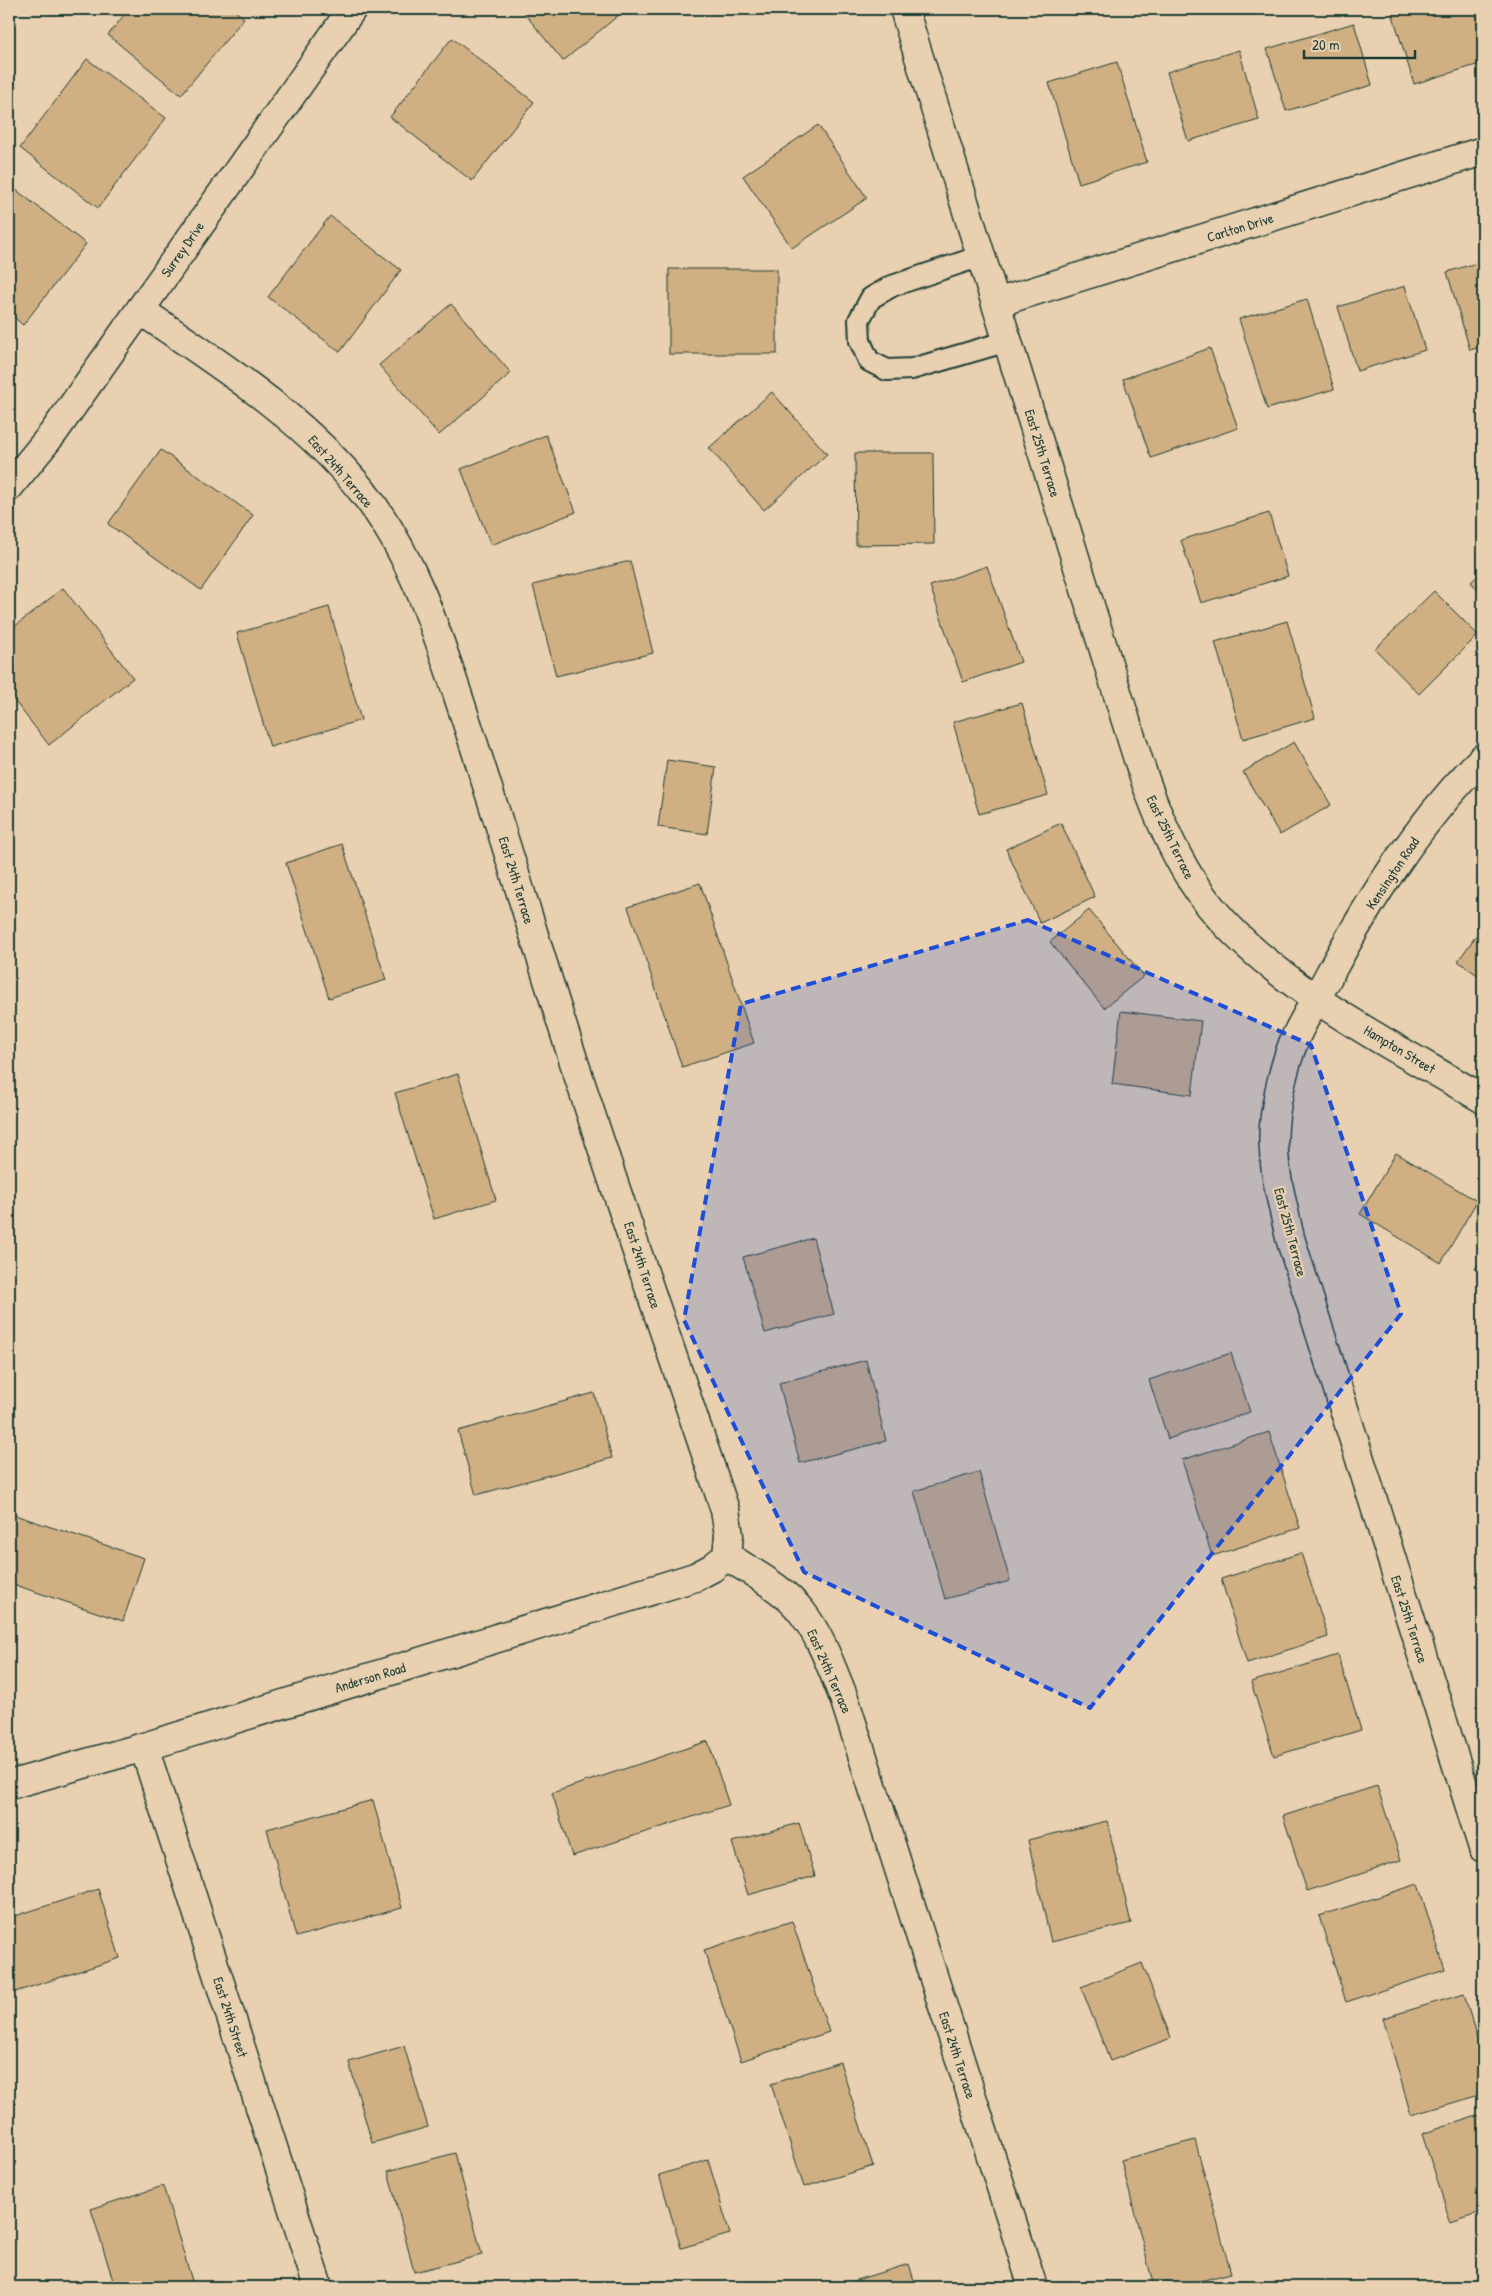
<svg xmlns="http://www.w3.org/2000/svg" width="1492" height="2296" font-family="'Patrick Hand',sans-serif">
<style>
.building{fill:#d0af83;stroke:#1f3d34}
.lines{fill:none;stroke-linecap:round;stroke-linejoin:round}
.lane-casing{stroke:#1f3d34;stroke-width:24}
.street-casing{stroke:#1f3d34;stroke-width:31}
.secondary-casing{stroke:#1f3d34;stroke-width:31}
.lane{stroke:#e8d0b0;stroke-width:20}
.street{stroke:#e8d0b0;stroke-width:28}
.secondary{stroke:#e8d0b0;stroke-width:28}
.marked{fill:#1d4ed8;fill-opacity:0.2;stroke:#1d4ed8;stroke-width:4;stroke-dasharray:10 6;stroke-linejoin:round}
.labels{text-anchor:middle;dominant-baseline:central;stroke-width:4.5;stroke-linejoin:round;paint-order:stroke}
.street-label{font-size:14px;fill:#1f3d34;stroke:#e8d0b0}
</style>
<rect width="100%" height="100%" fill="#e8d0b0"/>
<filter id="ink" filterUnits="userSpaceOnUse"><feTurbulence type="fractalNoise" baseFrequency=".02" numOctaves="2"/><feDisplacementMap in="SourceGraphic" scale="10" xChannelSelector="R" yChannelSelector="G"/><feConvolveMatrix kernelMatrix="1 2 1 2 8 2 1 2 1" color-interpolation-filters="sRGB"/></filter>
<g filter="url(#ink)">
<!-- building -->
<g class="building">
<path d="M129,9H233L244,18L181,95L108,35Z"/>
<path d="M521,9H626L563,61Z"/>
<path d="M1391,9H1483V63L1414,84Z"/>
<path d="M1354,23L1372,85L1286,111L1267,49Z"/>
<path d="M452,38L534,102L472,181L390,117Z"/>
<path d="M1239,50L1259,120L1188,141L1167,72Z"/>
<path d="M87,59L166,118L98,208L20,148Z"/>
<path d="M1117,62L1147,162L1079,183L1049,83Z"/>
<path d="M818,125L867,198L792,248L743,176Z"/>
<path d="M15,189L86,244L23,325L9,313V197Z"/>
<path d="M330,216L401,270L340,352L268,297Z"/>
<path d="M1483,261V346L1470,350L1447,272Z"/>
<rect x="669" y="269" width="108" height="85"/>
<path d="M1405,286L1425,350L1357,371L1338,307Z"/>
<path d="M1307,299L1334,389L1267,409L1239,319Z"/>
<path d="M451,304L511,373L439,435L379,365Z"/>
<path d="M1210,348L1238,428L1151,458L1123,379Z"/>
<path d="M772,392L827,454L764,510L709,448Z"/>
<path d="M546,435L576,512L491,545L461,469Z"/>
<path d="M161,450L253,515L201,590L108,524Z"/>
<path d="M855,453H933L934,544L856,545Z"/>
<path d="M1269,513L1288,576L1201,603L1181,540Z"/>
<path d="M630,561L653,653L556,676L533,585Z"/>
<path d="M987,566L1021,662L963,682L930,586Z"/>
<path d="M1483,571V596L1471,582Z"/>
<path d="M63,588L133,678L49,745L9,694V631Z"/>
<path d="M1434,591L1478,635L1419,694L1375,649Z"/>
<path d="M329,607L361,720L270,747L237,633Z"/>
<path d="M1287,621L1315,718L1243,739L1215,642Z"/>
<path d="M1022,703L1048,795L979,814L953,722Z"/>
<path d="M1294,742L1331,805L1280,835L1243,772Z"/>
<path d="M667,760L716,767L707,834L658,827Z"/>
<path d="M1061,823L1095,897L1040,923L1006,849Z"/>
<path d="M342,844L386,980L329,998L286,863Z"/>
<path d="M700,883L754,1043L682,1067L628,907Z"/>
<path d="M1089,910L1144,976L1104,1008L1050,942Z"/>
<path d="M1483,926V979L1458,961Z"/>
<path d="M1121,1011L1201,1021L1192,1095L1112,1084Z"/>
<path d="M458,1074L496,1200L434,1219L395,1093Z"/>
<path d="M1396,1153L1477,1201L1441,1263L1360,1214Z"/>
<path d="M813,1238L834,1314L765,1333L743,1257Z"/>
<path d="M1483,1257V1275L1475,1269Z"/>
<path d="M1231,1353L1250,1412L1168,1439L1149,1380Z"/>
<path d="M866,1360L886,1441L800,1463L779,1383Z"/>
<path d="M594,1393L612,1458L476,1495L458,1431Z"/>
<path d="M1269,1432L1300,1528L1212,1556L1182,1460Z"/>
<path d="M979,1472L1010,1581L945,1599L914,1491Z"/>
<path d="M9,1513L144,1558L123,1621L9,1583Z"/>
<path d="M1301,1553L1328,1637L1247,1663L1221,1579Z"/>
<path d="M1483,1569V1583L1479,1570Z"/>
<path d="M1338,1655L1361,1730L1274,1756L1251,1682Z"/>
<path d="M708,1741L729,1805L572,1856L552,1793Z"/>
<path d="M1377,1786L1401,1860L1307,1891L1283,1816Z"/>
<path d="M373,1800L402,1908L296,1937L267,1829Z"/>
<path d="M1107,1821L1131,1923L1051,1942L1028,1840Z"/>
<path d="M799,1823L815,1876L748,1895L732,1842Z"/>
<path d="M1418,1884L1445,1970L1346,2002L1319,1916Z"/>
<path d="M98,1889L120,1958L9,1994V1918Z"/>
<path d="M792,1921L829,2032L741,2061L704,1950Z"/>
<path d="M1142,1963L1171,2038L1110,2061L1081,1987Z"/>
<path d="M1464,1994L1483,2059V2094L1411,2115L1383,2018Z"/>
<path d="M404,2046L428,2127L372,2143L349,2062Z"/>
<path d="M840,2062L873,2166L804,2187L771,2084Z"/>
<path d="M1483,2114V2212L1451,2223L1422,2134Z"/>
<path d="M1195,2140L1231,2273L1177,2287H1154L1121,2160Z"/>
<path d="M455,2153L482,2255L414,2272L388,2171Z"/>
<path d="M708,2160L730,2234L681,2248L659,2175Z"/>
<path d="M163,2186L194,2287H115L91,2209Z"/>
<path d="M909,2264L916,2287H833Z"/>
<path d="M479,2281L481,2287H464Z"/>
</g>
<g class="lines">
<defs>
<path id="lane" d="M981,256L892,286L871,298L859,320L860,341L869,361L887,370L912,369L1008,341"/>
<g id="street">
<path d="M904,9L1136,753C1150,797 1167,842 1192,881C1253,977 1388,1042 1483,1099"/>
<path d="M996,303L1483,151"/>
<path d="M140,310C220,365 302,416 363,492C414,556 438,635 463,711C491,796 517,881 544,967C600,1149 664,1329 725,1510L729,1535L727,1556"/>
<path d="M9,487L54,432L352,9"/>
<path d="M727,1556C751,1572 783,1588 801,1611C821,1636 832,1669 844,1698L1033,2287"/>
<path d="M144,1747L318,2287"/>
<path d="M9,1785L144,1747L695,1577L712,1568L727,1556"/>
</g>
<path id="secondary" d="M1483,758C1419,821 1370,899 1328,977C1318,996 1306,1015 1297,1034C1286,1058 1276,1099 1274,1126C1271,1164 1282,1201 1290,1238L1483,1848"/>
</defs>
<!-- lane casing -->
<use href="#lane" class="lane-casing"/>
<!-- street casing -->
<use href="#street" class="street-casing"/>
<!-- secondary casing -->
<use href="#secondary" class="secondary-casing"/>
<!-- lane -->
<use href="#lane" class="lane"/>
<!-- street -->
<use href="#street" class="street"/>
<!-- secondary -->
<use href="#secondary" class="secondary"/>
</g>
</g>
<!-- marked area -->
<path class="marked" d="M1028,920L1311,1045L1401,1314L1090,1708L804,1572L684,1320L741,1004Z"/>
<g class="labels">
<!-- street labels -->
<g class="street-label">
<text transform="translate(1240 227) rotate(-17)">Carlton Drive</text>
<text transform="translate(182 249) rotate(-55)">Surrey Drive</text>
<text transform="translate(1043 453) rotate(73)">East 25th Terrace</text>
<text transform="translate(341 471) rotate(49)">East 24th Terrace</text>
<text transform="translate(1171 837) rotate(64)">East 25th Terrace</text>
<text transform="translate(1392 873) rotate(-56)">Kensington Road</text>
<text transform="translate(517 880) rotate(73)">East 24th Terrace</text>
<text transform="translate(1400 1049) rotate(31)">Hampton Street</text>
<text transform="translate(1291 1232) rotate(75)">East 25th Terrace</text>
<text transform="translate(643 1265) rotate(72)">East 24th Terrace</text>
<text transform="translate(1410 1619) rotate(72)">East 25th Terrace</text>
<text transform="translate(830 1671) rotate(66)">East 24th Terrace</text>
<text transform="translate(370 1677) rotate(-17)">Anderson Road</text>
<text transform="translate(231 2017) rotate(72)">East 24th Street</text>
<text transform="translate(958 2055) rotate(72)">East 24th Terrace</text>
</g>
</g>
<!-- margin -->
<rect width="1492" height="2296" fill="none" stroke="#e8d0b0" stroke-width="30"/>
<rect x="15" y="15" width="1462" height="2266" fill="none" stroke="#1f3d34" stroke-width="2" filter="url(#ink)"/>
<!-- scale -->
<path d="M1304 50v8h111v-8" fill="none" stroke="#1f3d34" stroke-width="2.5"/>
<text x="1312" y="50" font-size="15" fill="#1f3d34" stroke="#e8d0b0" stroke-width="4" paint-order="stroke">20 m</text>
</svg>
